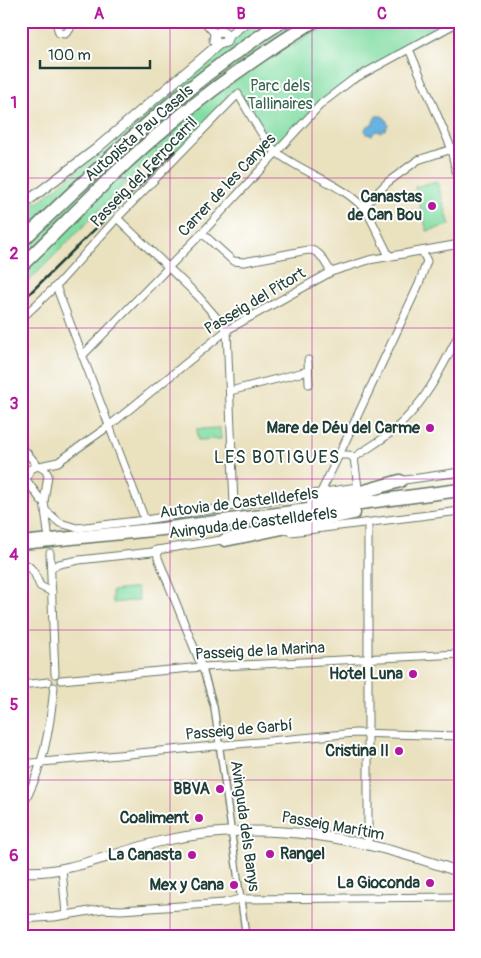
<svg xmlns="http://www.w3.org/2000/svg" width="481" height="958" font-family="Pangolin,sans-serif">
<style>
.green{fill:#82dda3;stroke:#508d6c}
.water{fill:#67b3e0;stroke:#43788a}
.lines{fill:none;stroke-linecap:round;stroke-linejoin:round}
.pedestrian-casing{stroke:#667665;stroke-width:8}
.minor-casing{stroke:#667665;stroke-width:9}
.tertiary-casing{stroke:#667665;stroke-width:11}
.trunk-casing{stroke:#667665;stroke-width:15}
.motorway-casing{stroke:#667665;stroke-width:15}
.pedestrian{stroke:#fff;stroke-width:5.5}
.minor{stroke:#fff;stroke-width:7}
.tertiary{stroke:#fff;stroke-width:9}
.trunk{stroke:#fff;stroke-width:12}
.motorway{stroke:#fff;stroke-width:12}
.rail{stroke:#1f3d34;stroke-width:2.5}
.grid{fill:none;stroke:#b5179e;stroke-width:1;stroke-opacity:0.55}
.poi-dot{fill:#b5179e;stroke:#fff;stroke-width:2}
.labels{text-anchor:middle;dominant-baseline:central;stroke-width:4;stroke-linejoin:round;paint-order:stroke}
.park-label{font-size:16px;fill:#386550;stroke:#fff}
.street-label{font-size:16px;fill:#1f3d34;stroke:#fff}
.poi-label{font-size:16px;font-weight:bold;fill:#1f3d34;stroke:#fff;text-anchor:end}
.neighbourhood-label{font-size:18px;letter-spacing:1px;fill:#1f3d34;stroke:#fff}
.neatline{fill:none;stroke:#b5179e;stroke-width:2}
.grid-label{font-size:16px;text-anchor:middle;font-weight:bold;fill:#b5179e}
</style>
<rect width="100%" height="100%" fill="#fff"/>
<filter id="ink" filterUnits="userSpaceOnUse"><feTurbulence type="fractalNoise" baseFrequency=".02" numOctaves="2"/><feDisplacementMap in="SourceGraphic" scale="10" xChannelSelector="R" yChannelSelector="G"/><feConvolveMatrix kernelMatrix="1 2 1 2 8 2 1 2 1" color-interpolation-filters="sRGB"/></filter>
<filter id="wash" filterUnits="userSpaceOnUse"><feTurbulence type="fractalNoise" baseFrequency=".0096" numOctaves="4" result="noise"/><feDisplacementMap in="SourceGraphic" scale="20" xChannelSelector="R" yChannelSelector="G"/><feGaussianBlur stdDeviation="1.12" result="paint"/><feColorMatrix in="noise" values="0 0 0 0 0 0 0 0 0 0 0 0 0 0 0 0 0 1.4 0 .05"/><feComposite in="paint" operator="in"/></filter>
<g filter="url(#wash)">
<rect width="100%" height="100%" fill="#eae1bf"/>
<!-- green -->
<g class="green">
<path d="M256,21H332L292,47L335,21H460L373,68L322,103L276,152L238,94L175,155L163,146L21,289V197L27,192L38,203Z"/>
<path d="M437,181L450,225L427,231L415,187Z"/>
<path d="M220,428L221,439L198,440L197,429Z"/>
<path d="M137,588L139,600L113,603L112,591Z"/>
</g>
<!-- water -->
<path class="water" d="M376,116H382L386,119L388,125L386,129L380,132L376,131L372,135L367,134L365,130L366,127L372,124Z"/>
</g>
<g filter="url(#ink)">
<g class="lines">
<defs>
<path id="pedestrian" d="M203,670L214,707L246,937"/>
<g id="minor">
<path d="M63,21L58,23L57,26L59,33L65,34L70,29V26L65,21"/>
<path d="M204,21L215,34"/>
<path d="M409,49L450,145L460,188"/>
<path d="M363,207L388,182L418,160L452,149"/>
<path d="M117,218L198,296L227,330L234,505"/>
<path d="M202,233L233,261L244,262L308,250C321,250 324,262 331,272"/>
<path d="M56,286L145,520"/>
<path d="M21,319L56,286L117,218L238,94C246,107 265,143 276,152C304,174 345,184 368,213L389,256"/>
<path d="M82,356L202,233L322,103L352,80L460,21"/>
<path d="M308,360L309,384"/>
<path d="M230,391L308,371"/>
<path d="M21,446L38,466"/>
<path d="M339,455L419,284L427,261L422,251"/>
<path d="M354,458C367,448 383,440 395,429C425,404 443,366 460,332"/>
<path d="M40,467L45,470L48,475L44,502L48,532"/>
<path d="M398,481L460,472"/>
<path d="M321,492L339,455H349L354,458L358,487"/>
<path d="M44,502L41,500L27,481L29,470L35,467L58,462L109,426L227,330L331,272L369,260L460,244"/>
<path d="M46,511L60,523L77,528L145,520L357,487"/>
<path d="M368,523V844"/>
<path d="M291,532L460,511"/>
<path d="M157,550L158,558L203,670"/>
<path d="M50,553L55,674"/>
<path d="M21,562C34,567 35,575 40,586L52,592"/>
<path d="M51,568L59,564L79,560L152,552L157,550L228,539"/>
<path d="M460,573V666"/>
<path d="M61,680L202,667L460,654"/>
<path d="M21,685L48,682"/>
<path d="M21,764L355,733L460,736"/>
<path d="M21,808C43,771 50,729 54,687"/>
<path d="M62,869L66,914"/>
<path d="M460,881V888"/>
<path d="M21,919L54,917L102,909L121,910L224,903L240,899L460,897"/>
</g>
<g id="tertiary">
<path d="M219,44L214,40L215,34L222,31L225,33L227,37"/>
<path d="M21,206L96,149L219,44L226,42L227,37L247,21"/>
<path d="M21,871C60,877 122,850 162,841C267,818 359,837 460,872"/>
</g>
<g id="trunk">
<path d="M313,503L365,491L400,481"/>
<path d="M225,540L354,513"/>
<path d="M21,543L162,529L460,490"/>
</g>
<g id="motorway">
<path d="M21,242C104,162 185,83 283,21"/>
<path d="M21,266C70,219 116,169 168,126C214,87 262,53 314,21"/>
</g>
</defs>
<!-- pedestrian casing -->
<use href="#pedestrian" class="pedestrian-casing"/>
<!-- minor casing -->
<use href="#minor" class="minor-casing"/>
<!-- tertiary casing -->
<use href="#tertiary" class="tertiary-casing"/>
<!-- trunk casing -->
<use href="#trunk" class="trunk-casing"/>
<!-- motorway casing -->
<use href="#motorway" class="motorway-casing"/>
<!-- pedestrian -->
<use href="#pedestrian" class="pedestrian"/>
<!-- minor -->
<use href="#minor" class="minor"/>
<!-- tertiary -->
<use href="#tertiary" class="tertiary"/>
<!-- trunk -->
<use href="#trunk" class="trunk"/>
<!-- motorway -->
<use href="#motorway" class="motorway"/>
<!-- rail -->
<path class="rail" d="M21,302L175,150"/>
</g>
</g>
<!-- grid -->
<path class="grid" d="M170,21V937M312,21V937M21,178H460M21,328H460M21,479H460M21,630H460M21,780H460"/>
<!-- markers -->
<g class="poi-dot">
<circle cx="432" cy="206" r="5"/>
<circle cx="430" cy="428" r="5"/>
<circle cx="413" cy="674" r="5"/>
<circle cx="399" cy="751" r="5"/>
<circle cx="220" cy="789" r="5"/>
<circle cx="199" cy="818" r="5"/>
<circle cx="270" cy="854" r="5"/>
<circle cx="192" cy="855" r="5"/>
<circle cx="430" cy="883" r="5"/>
<circle cx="234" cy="885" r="5"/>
</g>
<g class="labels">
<!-- park labels -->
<g class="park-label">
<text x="280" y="86">Parc dels<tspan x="280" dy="18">Tallinaires</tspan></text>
</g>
<!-- street labels -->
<g class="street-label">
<text transform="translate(139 133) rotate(-41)">Autopista Pau Casals</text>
<text transform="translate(144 172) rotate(-46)">Passeig del Ferrocarril</text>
<text transform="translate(227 185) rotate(-47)">Carrer de les Canyes</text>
<text transform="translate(255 301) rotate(-31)">Passeig del Pitort</text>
<text transform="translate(239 503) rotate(-7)">Autovia de Castelldefels</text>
<text transform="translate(253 523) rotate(-7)">Avinguda de Castelldefels</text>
<text transform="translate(260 651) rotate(-3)">Passeig de la Marina</text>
<text transform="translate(239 730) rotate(-5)">Passeig de Garbí</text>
<text transform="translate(245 826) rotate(82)">Avinguda dels Banys</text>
<text transform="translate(333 826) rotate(10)">Passeig Marítim</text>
</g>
<!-- poi labels -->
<g class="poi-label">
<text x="422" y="197">Canastas<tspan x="422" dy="18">de Can Bou</tspan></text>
<text x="420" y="428">Mare de Déu del Carme</text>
<text x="403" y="674">Hotel Luna</text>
<text x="389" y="751">Cristina II</text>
<text x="210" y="789">BBVA</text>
<text x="189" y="818">Coaliment</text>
<text x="280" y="854" text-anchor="start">Rangel</text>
<text x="182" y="855">La Canasta</text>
<text x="420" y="883">La Gioconda</text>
<text x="224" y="885">Mex y Cana</text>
</g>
<!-- neighbourhood labels -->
<g class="neighbourhood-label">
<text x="277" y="457">LES BOTIGUES</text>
</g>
</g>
<!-- margin -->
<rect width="481" height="958" fill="none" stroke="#fff" stroke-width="55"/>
<!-- scale -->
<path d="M40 60v8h110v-8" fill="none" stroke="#1f3d34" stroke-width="2.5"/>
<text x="48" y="60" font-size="15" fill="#1f3d34" stroke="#ffffff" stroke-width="4" paint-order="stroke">100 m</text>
<rect x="28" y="28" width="426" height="902" class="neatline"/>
<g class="grid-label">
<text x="99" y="19">A</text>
<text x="241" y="19">B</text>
<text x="382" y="19">C</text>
<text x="14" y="108">1</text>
<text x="14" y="259">2</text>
<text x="14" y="409">3</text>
<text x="14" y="560">4</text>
<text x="14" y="710">5</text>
<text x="14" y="861">6</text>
</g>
</svg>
